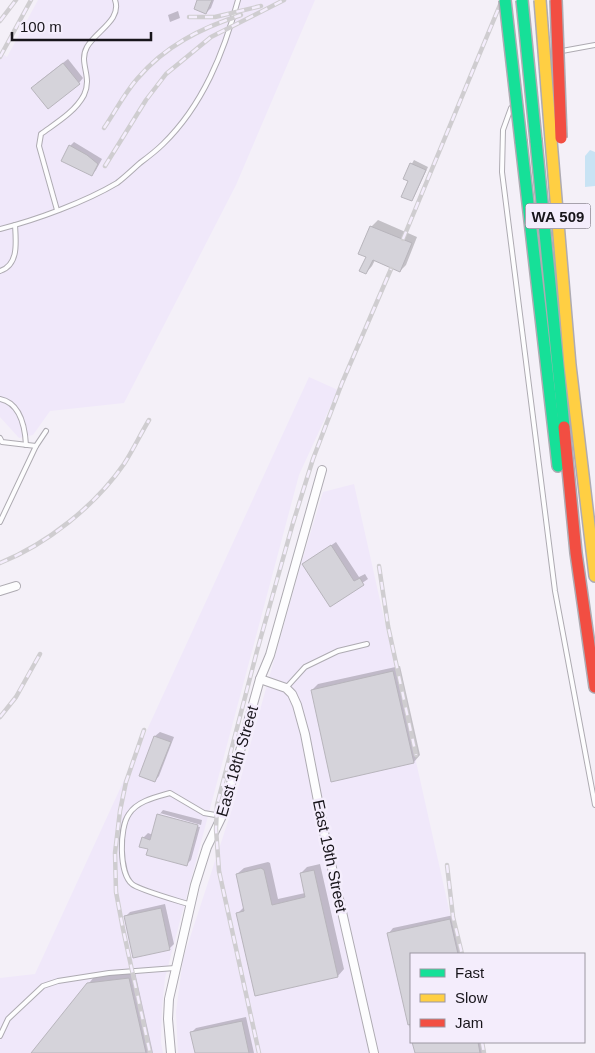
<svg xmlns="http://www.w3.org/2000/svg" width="595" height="1053" font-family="Helvetica,sans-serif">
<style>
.built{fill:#f0e8fa}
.water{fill:#c8e3f4}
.shadow{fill:#0003}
.building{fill:#d5d3da;stroke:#b8b5bc}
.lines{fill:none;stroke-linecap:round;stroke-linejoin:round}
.lane-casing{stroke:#aeabb2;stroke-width:6}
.street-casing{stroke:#aeabb2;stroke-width:10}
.fast-casing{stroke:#aeabb2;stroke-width:14}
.slow-casing{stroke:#aeabb2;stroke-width:14}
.jam-casing{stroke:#aeabb2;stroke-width:14}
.lane{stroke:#fdfdfe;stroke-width:4}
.street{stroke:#fdfdfe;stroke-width:8}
.fast{stroke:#16e098;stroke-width:11}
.slow{stroke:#ffcf43;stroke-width:11}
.jam{stroke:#f24e42;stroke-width:11}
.rail-casing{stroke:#cfcdd0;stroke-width:4.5}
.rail{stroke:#f4edfc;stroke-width:2.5;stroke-dasharray:8;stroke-linecap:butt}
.fast-bridge-casing{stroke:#aeabb2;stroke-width:14;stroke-linecap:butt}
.slow-bridge-casing{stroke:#aeabb2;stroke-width:14;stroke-linecap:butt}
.jam-bridge-casing{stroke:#aeabb2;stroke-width:14;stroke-linecap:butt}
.fast-bridge{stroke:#16e098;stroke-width:11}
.slow-bridge{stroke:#ffcf43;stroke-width:11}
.jam-bridge{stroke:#f24e42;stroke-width:11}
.labels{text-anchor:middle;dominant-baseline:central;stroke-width:5;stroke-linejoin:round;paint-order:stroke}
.shield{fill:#f4edfc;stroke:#5a565e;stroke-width:1}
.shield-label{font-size:15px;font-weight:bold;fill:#18151b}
.street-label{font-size:16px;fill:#18151b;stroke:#f4edfc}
</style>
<rect width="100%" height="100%" fill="#f4f0f8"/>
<!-- built -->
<g class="built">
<path d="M38,0H315L236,185L124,403L50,411L33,435L19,438L0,417V52L7,57Z"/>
<path d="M309,377L338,390L299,475L172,951L165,978L162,1008L161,1042L163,1053H0V978L35,974Z"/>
<path d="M354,484L459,954H411V1042H479L482,1053H178L176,1012L183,959L233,806L301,564L323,492Z"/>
</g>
<!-- water -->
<path class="water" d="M590,150L595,152V186L585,187V156Z"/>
<!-- shadow -->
<g class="shadow">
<path d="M198,0H214L211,8L206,13Z"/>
<path d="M178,11L180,18L170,22L168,15Z"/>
<path d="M68,59L83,78L79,83H37Z"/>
<path d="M74,142L102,159L96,170L92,175L70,146Z"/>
<path d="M414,160L428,167L414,197L411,200L410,181L404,178Z"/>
<path d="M378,220L417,237L406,265L400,271L375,260L372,266L366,273L368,256L359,253L371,227Z"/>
<path d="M336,542L359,577L365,574L368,579L330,605L304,564Z"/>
<path d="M400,666L420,755L414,762L312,690L318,684Z"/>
<path d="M160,732L174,737L159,776L155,781V736Z"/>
<path d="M163,810L202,820L201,825L160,813V816L200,827L191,860L187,864L149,849L143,838L148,833L153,835L159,815Z"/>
<path d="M268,862L270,863L278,899L305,893L301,873L307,867L320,864L344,969L338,976L256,994L238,913L245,906L237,874L244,868Z"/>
<path d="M165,904L174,944L169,949L125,917L130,912Z"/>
<path d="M454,915L463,954H411V1033L389,933L393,928Z"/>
<path d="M135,972L153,1053H32L94,977Z"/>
<path d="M246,1017L254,1053H196L191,1033L196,1028Z"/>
<path d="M413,1042H483L486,1053H416Z"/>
</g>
<!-- building -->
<g class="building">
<path d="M197,0H212L206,14L194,9Z"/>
<path d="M63,63L80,84L48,109L31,88Z"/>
<path d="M69,145L87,155L98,164L92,176L61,161Z"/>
<path d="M410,163L426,170L412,201L401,197L408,181L403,179Z"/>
<path d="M370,226L412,243L400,272L373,260L366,274L359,271L366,257L358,254Z"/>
<path d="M331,545L354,581L360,578L364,585L330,607L302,564Z"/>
<path d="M393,671L414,763L331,782L311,690Z"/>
<path d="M154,736L171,742L155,782L139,776Z"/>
<path d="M157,814L198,825L187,866L146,855L148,849L139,847L142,837L150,840Z"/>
<path d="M261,868L264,870L272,905L305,897L300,873L314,870L338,977L255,996L236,913L244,911L236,874Z"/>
<path d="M161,908L170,950L133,958L124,916Z"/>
<path d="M450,919L458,954H411V1024L408,1025L387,933Z"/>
<path d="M129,978L146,1053H31L87,983Z"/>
<path d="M242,1021L249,1053H195L190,1032Z"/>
<path d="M412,1042H478L480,1053H415Z"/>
</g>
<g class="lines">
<defs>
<g id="lane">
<path d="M562,51L595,45"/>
<path d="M511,108L503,130L502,172L555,591L595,805"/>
<path d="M57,210L39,146L41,134C56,123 75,112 84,95C93,76 78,63 87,47C96,31 122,20 115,0"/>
<path d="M0,229C36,220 85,202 117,183C125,177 132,170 140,163C148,157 156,151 163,144C203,105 224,52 238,0"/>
<path d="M0,271C19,265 16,242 15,225"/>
<path d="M0,399C20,403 25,427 26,445"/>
<path d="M0,438L2,442L36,446"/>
<path d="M0,522L36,446L46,431"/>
<path d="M286,688L305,667L338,651L367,644"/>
<path d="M191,905C179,901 139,890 132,884C119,873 119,828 129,814C137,801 156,797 170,793L204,813L221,816"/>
<path d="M0,1036L8,1019L43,986L58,981L109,973L175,968"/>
</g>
<g id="street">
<path d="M0,591L16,586"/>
<path d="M260,679L286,688L292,694L297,705L305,734L325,837L374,1053"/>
<path d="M171,1053L168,1019L169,999L195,885L207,847L222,816L260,679L270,655L322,470"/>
</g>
<g id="fast">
<path d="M536,141L564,427"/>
<path d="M521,142L558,466"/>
</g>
<path id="slow" d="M551,140L570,365L595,576"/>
<path id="jam" d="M564,427L576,553L595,687"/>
</defs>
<!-- lane casing -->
<use href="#lane" class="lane-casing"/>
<!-- street casing -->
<use href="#street" class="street-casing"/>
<!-- fast casing -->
<use href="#fast" class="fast-casing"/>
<!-- slow casing -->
<use href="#slow" class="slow-casing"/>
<!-- jam casing -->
<use href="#jam" class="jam-casing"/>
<!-- lane -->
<use href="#lane" class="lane"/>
<!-- street -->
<use href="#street" class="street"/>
<!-- fast -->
<use href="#fast" class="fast"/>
<!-- slow -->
<use href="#slow" class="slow"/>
<!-- jam -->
<use href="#jam" class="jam"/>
<defs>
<g id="rail">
<path d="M189,17H215L261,6"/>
<path d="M0,21L16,0"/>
<path d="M0,57L31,0"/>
<path d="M104,128C115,112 124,94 137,79C165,46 201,28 241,15"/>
<path d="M105,166L146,100L166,74L211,37L284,0"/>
<path d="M403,239L502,0"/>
<path d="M0,563C47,544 95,506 124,464C133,450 140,435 149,420"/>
<path d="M379,566L388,626L416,755"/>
<path d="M0,717L16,697L40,654"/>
<path d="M144,730L126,782L120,811L115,853L116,892L123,929L150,1053"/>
<path d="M447,865L453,917L462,954"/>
<path d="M482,1042L484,1053"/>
<path d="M259,1053L219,871L216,829L217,805L257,651L293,523L313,459L342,383L391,269"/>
</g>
</defs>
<!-- rail casing -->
<use href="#rail" class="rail-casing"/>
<!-- rail -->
<use href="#rail" class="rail"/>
<defs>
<g id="fast-bridge">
<path d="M505,0L521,142"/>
<path d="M522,0L536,141"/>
</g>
<path id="slow-bridge" d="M540,0L551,140"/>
<path id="jam-bridge" d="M556,0L561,138"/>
</defs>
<!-- fast-bridge casing -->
<use href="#fast-bridge" class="fast-bridge-casing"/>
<!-- slow-bridge casing -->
<use href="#slow-bridge" class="slow-bridge-casing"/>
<!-- jam-bridge casing -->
<use href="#jam-bridge" class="jam-bridge-casing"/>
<!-- fast-bridge -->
<use href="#fast-bridge" class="fast-bridge"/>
<!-- slow-bridge -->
<use href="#slow-bridge" class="slow-bridge"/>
<!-- jam-bridge -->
<use href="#jam-bridge" class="jam-bridge"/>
</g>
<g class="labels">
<!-- shield labels -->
<rect class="shield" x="525.5" y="203.5" width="65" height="25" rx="4"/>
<g class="shield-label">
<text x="558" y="216">WA 509</text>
</g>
<!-- street labels -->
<g class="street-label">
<text transform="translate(237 761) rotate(-74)">East 18th Street</text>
<text transform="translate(330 856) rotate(78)">East 19th Street</text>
</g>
</g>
<!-- legend -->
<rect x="410" y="953" width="175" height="90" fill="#f4edfc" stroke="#9c97a2"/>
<rect x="420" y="969" width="25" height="8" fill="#16e098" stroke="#9c97a2"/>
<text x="455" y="978" font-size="15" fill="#18151b">Fast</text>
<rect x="420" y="994" width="25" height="8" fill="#ffcf43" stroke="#9c97a2"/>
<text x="455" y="1003" font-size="15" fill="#18151b">Slow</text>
<rect x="420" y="1019" width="25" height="8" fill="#f24e42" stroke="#9c97a2"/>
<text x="455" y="1028" font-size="15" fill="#18151b">Jam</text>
<!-- scale -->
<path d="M12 32v8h139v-8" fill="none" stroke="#18151b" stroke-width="2.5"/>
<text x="20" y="32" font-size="15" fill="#18151b" stroke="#f4edfc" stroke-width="4" paint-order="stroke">100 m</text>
</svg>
